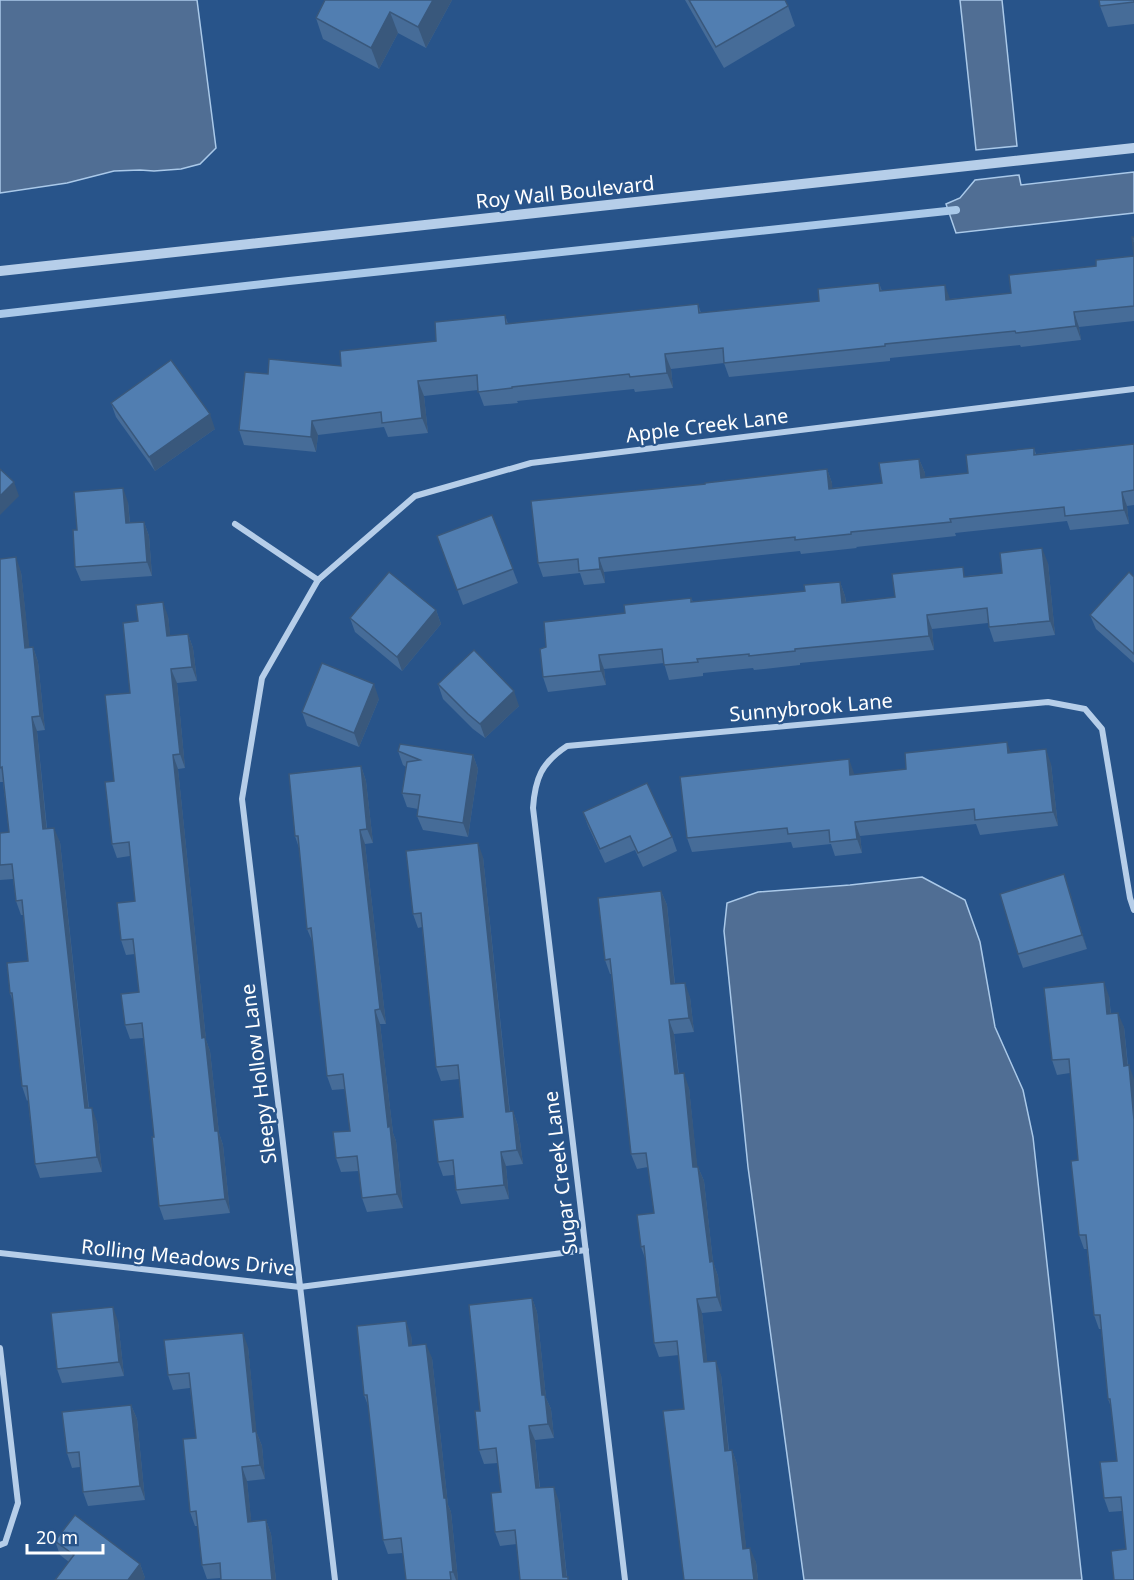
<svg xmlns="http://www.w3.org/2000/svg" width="1134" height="1580" font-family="'Noto Sans',sans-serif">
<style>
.water{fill:#506e94;stroke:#aac9e9;stroke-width:1.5}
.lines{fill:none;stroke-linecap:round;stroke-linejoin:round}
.stream{stroke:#aac9e9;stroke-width:8}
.minor{stroke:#b6cee9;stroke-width:6}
.tertiary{stroke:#b6cee9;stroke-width:10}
.wall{fill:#466c98}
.shaded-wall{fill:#39587c}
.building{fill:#517eb1;stroke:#39587c;stroke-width:1.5}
.labels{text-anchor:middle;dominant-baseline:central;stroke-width:4.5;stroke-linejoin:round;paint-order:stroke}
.street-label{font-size:20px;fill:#fff;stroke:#28548a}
</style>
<rect width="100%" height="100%" fill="#28548a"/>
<!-- water -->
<g class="water">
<path d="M0,0H197L216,148L200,164L181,169L154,171L140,170L114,171L67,183L0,193Z"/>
<path d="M960,0H1002L1017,146L976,150Z"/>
<path d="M1134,172V213L956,233L946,204L960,198L975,180L1019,175L1021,185Z"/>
<path d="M922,877L965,900L980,942L995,1027L1023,1090L1033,1137L1082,1580H804L748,1167L724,931L727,903L758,892L850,885Z"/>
</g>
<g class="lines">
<!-- stream -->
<path class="stream" d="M0,314L289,281L956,210"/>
<!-- minor -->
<g class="minor">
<path d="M235,524L318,580"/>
<path d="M0,1253L300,1287L586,1250"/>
<path d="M0,1348L18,1503L5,1543L0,1545"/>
<path d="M335,1580L242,799L262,678L318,580L415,496L531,463L1134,389"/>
<path d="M625,1580L533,808C535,779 541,763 567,746L1048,702L1085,709L1102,729L1130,898L1134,910"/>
</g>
<!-- tertiary -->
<path class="tertiary" d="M0,271L1134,148"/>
</g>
<!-- wall -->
<g class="wall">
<path d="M452,0L426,48L398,33L379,69L323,39L316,18Z"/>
<path d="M685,0H785L788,6L795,26L724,68Z"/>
<path d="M1134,0V24L1108,27L1100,6Z"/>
<path d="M1134,237V321L1079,327L1081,340L1021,347L1020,345L890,358V361L729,377L724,363L671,369L673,388L635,392L634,389L517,401L518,403L484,406L478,390L424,396L428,433L388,437L384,427L318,435L316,452L244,445L239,430L268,374L341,366L436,341L505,315L508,324L698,304L701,313L819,301L879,283L882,291L950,299L1011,293L1096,266L1134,256Z"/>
<path d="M111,403L215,429L155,471L116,417Z"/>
<path d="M1134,444V505L1127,506L1129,524L1070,530L1067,521L955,533L956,536L856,547L857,548L801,554L800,551L604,572L605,583L584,585L580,573L543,577L538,563L705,484L827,469L832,483V488L882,483L919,459L925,473V477L968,473L1034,448L1036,454Z"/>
<path d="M128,502L130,523L144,522L149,536L152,576L81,581L75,567L77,530Z"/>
<path d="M492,515L518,583L463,605L437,536Z"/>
<path d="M0,559L21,572L29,648L33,647L38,662L45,730L37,731L47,828L60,842L89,1108L97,1122L102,1172L40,1178L35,1164L28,1100L27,1101L22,1086L13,1002L10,993L28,961L23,915H21L16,901L13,879L0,880V833L9,832L3,782H0Z"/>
<path d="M1048,563L1055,635L994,642L989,627L988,623L932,629L934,650L800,663V665L754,670L753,668L703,673V676L669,680L664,663L604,669L606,685L548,692L543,677L546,647L625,613L691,598L693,602L805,591L840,582L845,596L846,602L895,597L967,576L1002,573Z"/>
<path d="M1134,577V663L1096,629L1090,615Z"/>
<path d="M436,610L441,624L402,671L355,632L350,618Z"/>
<path d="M168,616L170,636L188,634L193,648L197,681L177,683L185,768L178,769L206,1040L210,1051L219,1133L223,1145L230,1213L164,1220L159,1206L154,1137L143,1038L130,1039L125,1025L139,992L135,954L126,955L121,940L135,901L130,856L117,858L112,844L114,781L130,693L138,621Z"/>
<path d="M438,684L519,706L485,738L473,729L443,699Z"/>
<path d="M379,699L359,747L307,726L302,712Z"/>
<path d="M398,751L473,755L478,769L468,837L423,830L417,816L418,809L407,807L402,793L406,767L403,765Z"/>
<path d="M1011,753L1051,764L1058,826L980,835L976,824L860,836L862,853L835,856L831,844L793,848L791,842L692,852L687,838L854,773V775L906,769Z"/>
<path d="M361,766L366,781L373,843L365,844L386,1024H380L393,1133L396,1141L403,1208L367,1212L362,1198L359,1171L341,1172L336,1158L350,1131L345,1089L332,1090L327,1076L313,943L307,929L299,848L295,836Z"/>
<path d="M583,812L672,837L677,851L643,867L635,850L605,863L588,826Z"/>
<path d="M483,857L510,1112L513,1111L518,1126L523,1164L506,1166L509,1199L461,1204L456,1190L454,1175L443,1176L438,1162L463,1117L459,1079L441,1081L436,1067L422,927L418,928L413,914Z"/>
<path d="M1064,874L1087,949L1023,968L1018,954Z"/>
<path d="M661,891L667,905L675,984L690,997L694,1032L674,1034L679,1074L689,1088L697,1167H698L704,1181L713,1262L718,1276L722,1311L702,1313L707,1362L721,1375L729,1450H732L737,1464L746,1548L756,1562L758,1580L684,1409L679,1355L659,1357L654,1343L645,1258L641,1247L654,1213L648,1167L637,1169L631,1154L611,974H610L605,960Z"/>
<path d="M1109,996L1111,1014L1124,1027L1128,1065L1126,1549L1122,1511L1109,1512L1104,1498L1117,1461L1111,1407L1108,1399L1101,1329H1099L1094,1315L1087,1249H1084L1079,1235L1078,1160L1070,1073L1057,1075L1052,1060Z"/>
<path d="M532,1298L537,1312L546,1398L551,1409L554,1438L535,1440L540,1488L559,1501L567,1577L517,1544L500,1546L495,1532L501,1492L498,1463L484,1464L479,1450L480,1411Z"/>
<path d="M118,1321L124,1376L62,1383L57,1369Z"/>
<path d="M411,1335L412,1345L432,1358L448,1505L451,1512L458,1580H406L403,1553L388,1554L383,1540L369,1408L364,1395Z"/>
<path d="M248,1347L256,1431L262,1446L265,1479L247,1481L251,1521L266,1520L271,1534L276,1580H221V1578L207,1579L202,1565L198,1526H195L190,1512L196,1438L190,1388L173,1390L168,1375Z"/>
<path d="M131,1405L137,1419L145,1500L88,1506L83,1492L80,1467L72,1468L67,1453Z"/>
<path d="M55,1541L140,1564L145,1578L69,1562L60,1555Z"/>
</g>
<!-- shaded-wall -->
<g class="shaded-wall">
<path d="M433,0H452L426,48L418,27Z"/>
<path d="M390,12L398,33L379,69L371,48Z"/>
<path d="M945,285L950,299L952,314L946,300Z"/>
<path d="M1074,312L1079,327L1081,340L1076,326Z"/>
<path d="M665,354L671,369L673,388L667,373Z"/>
<path d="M418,381L424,396L428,433L422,418Z"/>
<path d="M210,414L215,429L155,471L149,457Z"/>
<path d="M312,421L318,435L316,452L311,437Z"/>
<path d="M919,459L925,473L927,492L921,478Z"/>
<path d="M827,469L832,483L834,503L829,489Z"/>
<path d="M14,482L19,496L0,515V496Z"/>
<path d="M123,488L128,502L131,538L126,523Z"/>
<path d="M1122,492L1127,506L1129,524L1124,510Z"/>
<path d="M144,522L149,536L152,576L147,562Z"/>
<path d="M1042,548L1048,563L1055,635L1050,621Z"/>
<path d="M16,557L21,572L31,662L25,648Z"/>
<path d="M599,558L604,572L605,583L600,569Z"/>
<path d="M840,582L845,596L848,617L842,603Z"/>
<path d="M163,602L168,616L172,650L167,636Z"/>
<path d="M436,610L441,624L402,671L397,657Z"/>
<path d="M927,615L932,629L934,650L929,636Z"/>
<path d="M188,634L193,648L197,681L192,667Z"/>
<path d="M33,647L38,662L45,730L40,716Z"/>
<path d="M599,655L604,669L606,685L601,671Z"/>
<path d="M171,669L177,683L185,768L180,754Z"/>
<path d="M374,684L379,699L359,747L354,733Z"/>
<path d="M514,691L519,706L485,738L480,724Z"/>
<path d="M32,717L37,731L48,843L43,829Z"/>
<path d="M1007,742L1012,756L1008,753Z"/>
<path d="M1046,749L1051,764L1058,826L1053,812Z"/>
<path d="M173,755L178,769L206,1040L210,1051L219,1133L223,1145L230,1213L225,1199L202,1038Z"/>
<path d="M473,755L478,769L468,837L463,823Z"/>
<path d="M849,759L854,773L856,789L850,775Z"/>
<path d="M361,766L366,781L373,843L367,829Z"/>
<path d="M855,822L860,836L862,853L857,839Z"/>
<path d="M54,828L60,842L90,1122L85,1108Z"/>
<path d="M360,830L365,844L386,1024L380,1009Z"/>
<path d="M478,843L483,857L511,1126L506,1112Z"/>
<path d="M1064,874L1069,889L1087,949L1082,935Z"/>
<path d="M661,891L667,905L676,998L671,984Z"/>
<path d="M1104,982L1109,996L1112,1028L1107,1014Z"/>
<path d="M685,983L690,997L694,1032L689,1018Z"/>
<path d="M375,1010L380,1024L393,1133L396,1141L403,1208L397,1194L388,1127Z"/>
<path d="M1118,1013L1124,1027L1129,1080L1124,1066Z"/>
<path d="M669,1020L674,1034L680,1089L675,1074Z"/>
<path d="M1129,1065L1134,1079V1120Z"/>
<path d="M684,1073L689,1088L699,1181L693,1167Z"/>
<path d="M92,1108L97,1122L102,1172L97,1157Z"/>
<path d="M513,1111L518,1126L523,1164L517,1150Z"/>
<path d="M501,1152L506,1166L509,1199L504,1185Z"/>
<path d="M698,1167L704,1181L713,1262L718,1276L722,1311L717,1297L710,1262Z"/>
<path d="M532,1298L537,1312L546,1398L551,1409L554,1438L548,1424L542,1395Z"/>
<path d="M697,1299L702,1313L709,1376L704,1362Z"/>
<path d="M113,1307L118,1321L124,1376L119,1362Z"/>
<path d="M406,1321L411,1335L414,1360L409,1346Z"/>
<path d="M243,1333L248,1347L258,1446L253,1432Z"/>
<path d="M426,1344L432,1358L448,1505L451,1512L458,1580H456L453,1572L444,1498Z"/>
<path d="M716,1361L721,1375L730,1465L725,1451Z"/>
<path d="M131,1405L137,1419L145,1500L140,1486Z"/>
<path d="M529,1426L535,1440L541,1503L536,1488Z"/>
<path d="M256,1431L262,1446L265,1479L260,1465Z"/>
<path d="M732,1450L737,1464L748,1563L743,1549Z"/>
<path d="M242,1467L247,1481L253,1536L248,1522Z"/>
<path d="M554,1487L559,1501L567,1580L563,1577Z"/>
<path d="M266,1520L271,1534L276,1580H272Z"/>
<path d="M750,1548L756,1562L758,1580H754Z"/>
<path d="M140,1564L145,1578L144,1580H128Z"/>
</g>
<!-- building -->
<g class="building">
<path d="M325,0H433L418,27L390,12L371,48L316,18Z"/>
<path d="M689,0H785L788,6L716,47Z"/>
<path d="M1099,0H1134V2L1100,6Z"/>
<path d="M1132,237H1134V306L1074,312L1076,326L1016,333L1015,331L885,344V346L724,363L723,348L665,354L667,373L630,377L629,374L512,387V388L478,392L477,375L418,381L422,418L382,423L381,412L312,421L311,437L239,430L245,372L268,374L269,359L341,366L340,351L436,341L435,322L505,315L506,324L698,304L699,313L819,301L818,289L879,283L880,291L945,285L946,300L1011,293L1009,275L1096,266V260L1134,256Z"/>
<path d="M171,360L210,414L149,457L111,403Z"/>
<path d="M1134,444V490L1122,492L1124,510L1065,516L1064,507L950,519L951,522L851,532V534L795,540V537L599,558L600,569L579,571L578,559L538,563L531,501L705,484V483L827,469L829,489L882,483L879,463L919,459L921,478L968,473L966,455L1034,448V455Z"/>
<path d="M0,469L14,482L0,496Z"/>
<path d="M123,488L126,523L144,522L147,562L75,567L73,530H77L74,492Z"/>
<path d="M492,515L513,569L457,590L437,536Z"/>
<path d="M1042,548L1050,621L989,627L987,608L927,615L929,636L795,649V651L749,656V654L697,659L698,662L664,665L662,649L599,655L601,671L543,677L540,649L546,647L544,622L625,613L624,605L691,598V602L805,591L804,585L840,582L842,603L895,597L892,574L963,567L964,577L1002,573L1000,553Z"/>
<path d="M16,557L25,648L33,647L40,716L32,717L43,829L54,828L85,1108H92L97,1157L35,1164L27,1086H22L12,993H10L7,963L28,961L22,900L16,901L12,864L0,865V833L9,832L2,767L0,768V559Z"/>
<path d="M389,572L436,610L397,657L350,618Z"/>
<path d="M1129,572L1134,577V654L1090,615Z"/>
<path d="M163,602L167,636L188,634L192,667L171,669L180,754L173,755L202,1038L205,1037L215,1131H218L225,1199L159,1206L152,1137H154L142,1023L125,1025L121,994L139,992L133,939L121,940L117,903L135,901L129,842L112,844L105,782L114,781L105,695L130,693L123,623L138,621L136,605Z"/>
<path d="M474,650L514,691L480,724L468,714L438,684Z"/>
<path d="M322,663L374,684L354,733L302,712Z"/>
<path d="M1007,742L1008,753L1046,749L1053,812L975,820L974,809L855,822L857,839L830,842L829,830L788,834L787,828L687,838L680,777L849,759L850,775L906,769L905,753Z"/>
<path d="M400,744L473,755L463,823L417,816L420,795L402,793L407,762L420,760L398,751Z"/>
<path d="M361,766L367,829L360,830L380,1009L375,1010L388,1127L390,1126L397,1194L362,1198L357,1156L336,1158L333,1132L350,1131L343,1074L327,1076L311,928L307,929L298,836H295L289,774Z"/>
<path d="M647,783L672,837L638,853L630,836L600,849L583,812Z"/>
<path d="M478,843L506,1112L513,1111L517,1150L501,1152L504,1185L456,1190L453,1160L438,1162L433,1120L463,1117L458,1065L436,1067L421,913L413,914L406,851Z"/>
<path d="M1064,874L1082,935L1018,954L1000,894Z"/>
<path d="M661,891L671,984L685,983L689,1018L669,1020L675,1074L684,1073L693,1167H698L710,1262L713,1261L717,1297L697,1299L704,1362L716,1361L725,1451L732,1450L743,1549L750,1548L754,1580H684L663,1411L684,1409L677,1341L654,1343L644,1246L641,1247L637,1215L654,1213L646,1153L631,1154L610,959L605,960L598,898Z"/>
<path d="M1104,982L1107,1014L1118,1013L1124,1066L1129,1065L1134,1120V1580H1114L1111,1551L1126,1549L1121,1497L1104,1498L1100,1462L1117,1461L1110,1399H1108L1100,1315H1094L1086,1235H1079L1071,1161L1078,1160L1069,1059L1052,1060L1044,988Z"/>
<path d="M532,1298L542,1395H545L548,1424L529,1426L536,1488L554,1487L563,1577H568V1580H520L515,1530L495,1532L491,1493L501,1492L496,1448L479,1450L475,1411H480L469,1305Z"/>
<path d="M113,1307L119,1362L57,1369L51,1313Z"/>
<path d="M406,1321L409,1346L426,1344L444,1498H446L453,1572H450L451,1580H406L401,1538L383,1540L367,1395H364L357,1326Z"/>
<path d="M243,1333L253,1432L256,1431L260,1465L242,1467L248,1522L266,1520L272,1580H221L220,1563L202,1565L196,1511L190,1512L183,1439L196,1438L189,1373L168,1375L164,1340Z"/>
<path d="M131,1405L140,1486L83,1492L79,1452L67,1453L62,1412Z"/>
<path d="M75,1515L140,1564L128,1580H55L74,1555L55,1541Z"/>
</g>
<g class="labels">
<!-- street labels -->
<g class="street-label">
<text transform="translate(565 192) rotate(-6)">Roy Wall Boulevard</text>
<text transform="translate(707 425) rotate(-7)">Apple Creek Lane</text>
<text transform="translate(811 707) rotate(-5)">Sunnybrook Lane</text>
<text transform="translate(258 1074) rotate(-97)">Sleepy Hollow Lane</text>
<text transform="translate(560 1173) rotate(-97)">Sugar Creek Lane</text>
<text transform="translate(188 1257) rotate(6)">Rolling Meadows Drive</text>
</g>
</g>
<!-- scale -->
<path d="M27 1544v9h76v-9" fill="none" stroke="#ffffff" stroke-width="3"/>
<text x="36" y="1544" font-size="18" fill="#ffffff" stroke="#28548a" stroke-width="4.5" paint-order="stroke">20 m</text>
</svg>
